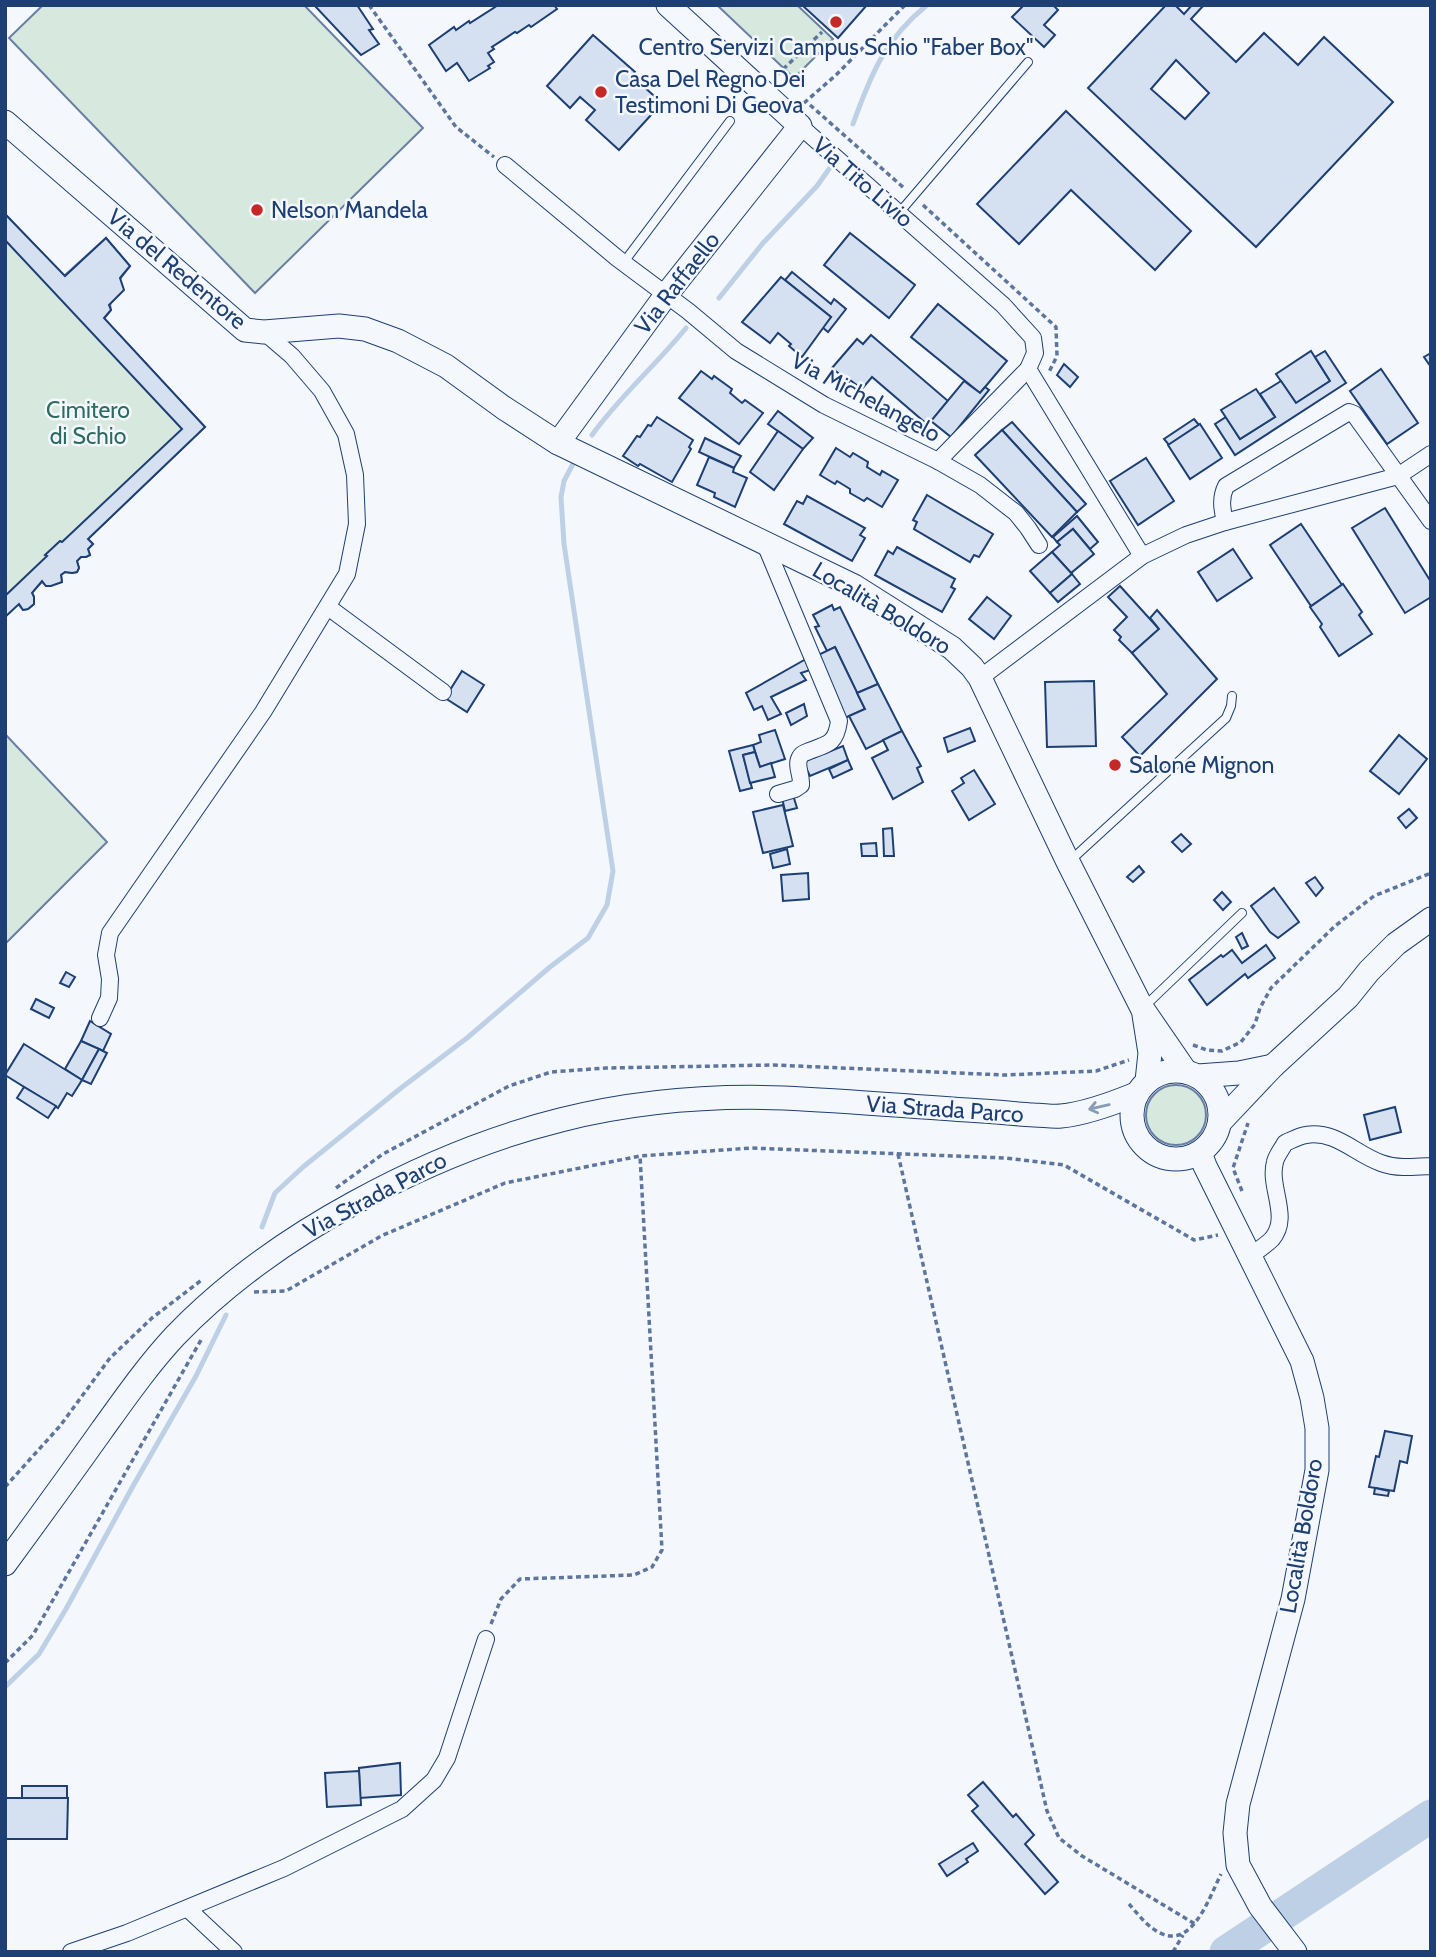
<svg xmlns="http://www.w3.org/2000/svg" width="1436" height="1957" font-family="Cabin,sans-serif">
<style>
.green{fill:#d7e8df;stroke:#687fa3;stroke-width:2}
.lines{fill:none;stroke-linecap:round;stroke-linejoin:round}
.stream{stroke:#bed0e5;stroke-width:5}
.river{stroke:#bed0e5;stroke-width:33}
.building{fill:#d5e0f0;stroke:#1d3f73;stroke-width:2;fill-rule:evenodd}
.lane-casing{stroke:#1d3f73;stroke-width:10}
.street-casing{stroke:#1d3f73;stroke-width:18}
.secondary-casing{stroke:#1d3f73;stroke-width:25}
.path{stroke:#5e769c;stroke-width:3.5;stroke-dasharray:5 3.5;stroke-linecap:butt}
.lane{stroke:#f4f7fb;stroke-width:8}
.street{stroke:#f4f7fb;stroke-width:16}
.secondary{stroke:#f4f7fb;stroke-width:23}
.oneway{stroke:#889bb7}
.poi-dot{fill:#c62828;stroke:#f4f7fb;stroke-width:2.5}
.labels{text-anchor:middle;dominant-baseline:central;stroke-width:5;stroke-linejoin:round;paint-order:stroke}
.poi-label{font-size:23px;fill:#1d3f73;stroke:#f4f7fb;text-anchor:start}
.street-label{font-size:23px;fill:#1d3f73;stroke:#f4f7fb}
.park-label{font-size:23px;fill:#2c6c60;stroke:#f4f7fb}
</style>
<rect width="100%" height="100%" fill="#f4f7fb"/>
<!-- green -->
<g class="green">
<path d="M43,5H304L423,128L255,293L9,38Z"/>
<path d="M717,5H797L833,39L794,78Z"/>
<path d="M5,214L64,276L106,238L130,266C121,277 107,295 111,310L104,319L205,427L88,539L93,544L88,549L90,555L86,557H81L77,561L79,568L77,572L72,573L65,572L61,575L62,582L46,586L42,582L32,592L34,597V604L28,609L23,610L18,604L5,617Z"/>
<path d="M5,734L107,842L5,944Z"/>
<circle cx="1176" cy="1115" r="30"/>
</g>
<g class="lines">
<!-- stream -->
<g class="stream">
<path d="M853,124C871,74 885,39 927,5"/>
<path d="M719,298L763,243L817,186L829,169"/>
<path d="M592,435C620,396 656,365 686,328"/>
<path d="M262,1227L275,1193L303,1167L401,1088L467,1038L550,967L588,938L607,905L613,871L564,544L561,497L564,481L574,462"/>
<path d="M5,1687L39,1654L66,1609L133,1486L196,1376L226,1315"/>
</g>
<!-- river -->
<path class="river" d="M1226,1952L1431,1816"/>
</g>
<!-- building -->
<g class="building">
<path d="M314,5H357L373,29L369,30L379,44L361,55Z"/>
<path d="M493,5H554L557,9L531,27L529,25L517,33L515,32L492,47L494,49L488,53L494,62L488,66L490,68L482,73L469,81L457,63L446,71L429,45L454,27L456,30L469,21L470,23L495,7Z"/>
<path d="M802,5H867L838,38Z"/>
<path d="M1024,5H1053L1058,10L1044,25L1055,35L1044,47L1012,17Z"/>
<path d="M1166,5H1175L1184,14L1192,5H1204L1191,19L1236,62L1264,33L1298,65L1324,37L1393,102L1256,247L1088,88ZM1176,60L1209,93L1185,119L1151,89Z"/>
<path d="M593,35L635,72L632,76L662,103L619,150L586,120L595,110L580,97L570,108L547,86Z"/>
<path d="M1066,111L1191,231L1155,270L1071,190L1019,244L977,204Z"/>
<path d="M5,214L65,276L106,238L130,266L120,278L124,290L109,305L111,310L104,318L205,427L88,539L93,544L88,549L90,555L86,557H81L77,561L79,568L77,572L72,573L65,572L61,575L62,582L51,586H46L42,581L32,593L34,597V604L28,609L23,610L19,604L5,617V596L47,556L45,555L60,541L62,542L182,429L5,240Z"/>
<path d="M850,233L915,285L889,318L824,265Z"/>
<path d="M792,272L831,304L834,299L846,309L828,332L822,327L831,317L785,280Z"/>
<path d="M781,277L831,317L802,357L789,346L791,344L778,333L770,343L742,322Z"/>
<path d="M938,304L1007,361L980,393L911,337Z"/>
<path d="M871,335L948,401L928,425L872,377L862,389L850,380L849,382L832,368L857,339L863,344Z"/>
<path d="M1311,351L1330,381L1296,403L1276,374Z"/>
<path d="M1325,351L1346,383L1235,455L1215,424L1226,417L1240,439L1275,417L1260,394L1281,381L1296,403L1330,381L1315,357Z"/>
<path d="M1431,353V367L1424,357Z"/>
<path d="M1064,364L1078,377L1070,387L1057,375Z"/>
<path d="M1381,369L1418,423L1387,444L1350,391Z"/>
<path d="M701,371L712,379L714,376L732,389L730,393L742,403L745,400L763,413L739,444L679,398Z"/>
<path d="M964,381L980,393L985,387L989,390L951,437L931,421Z"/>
<path d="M1256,389L1275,417L1240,439L1221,410Z"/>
<path d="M778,411L813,438L803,449L768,424Z"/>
<path d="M657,417L693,440L689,447L691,449L672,482L640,464L638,466L623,456L637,436L640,437L648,425L651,426Z"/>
<path d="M1194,419L1199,425L1169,445L1164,439Z"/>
<path d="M1012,422L1086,504L1077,512L1002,430Z"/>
<path d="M1200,424L1222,458L1190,479L1168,445Z"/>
<path d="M1002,430L1077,512L1052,537L975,455Z"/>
<path d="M778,431L803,449L774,490L750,472Z"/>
<path d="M705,438L741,456L734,468L699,452Z"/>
<path d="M836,448L850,457L853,453L868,462L867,467L880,475L882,471L898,480L882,507L867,498L864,501L850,493V489L837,481L835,484L820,475Z"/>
<path d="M709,457L734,468L733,472L747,478L735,507L714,497L715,493L697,485Z"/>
<path d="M1146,458L1174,501L1138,525L1110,481Z"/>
<path d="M927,495L993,534L979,557L974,555L970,562L914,529L917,522L913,520Z"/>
<path d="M807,496L865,528L860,535L865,538L852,561L784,524L797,501L803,504Z"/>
<path d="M1385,508L1431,582V597L1405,613L1352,528Z"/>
<path d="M1077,516L1098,542L1090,549L1073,529L1057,542L1053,537Z"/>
<path d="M1301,524L1342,585L1311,606L1270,545Z"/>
<path d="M1073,529L1094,554L1071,573L1052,552L1060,545L1057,542Z"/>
<path d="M897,547L955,579L951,587L955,589L942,612L875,575L888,551L893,554Z"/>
<path d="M1233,549L1252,578L1217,601L1198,572Z"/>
<path d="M1052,552L1072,574L1050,593L1030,571Z"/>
<path d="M1072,574L1080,584L1058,602L1050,593Z"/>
<path d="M1343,584L1362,612L1359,615L1372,634L1339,656L1320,627L1322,624L1310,607Z"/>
<path d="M1120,586L1159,629L1132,653L1119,640L1121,637L1114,630L1127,617L1108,597Z"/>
<path d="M987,597L1011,616L994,639L969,619Z"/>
<path d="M832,605L834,610L840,607L878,684L857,693L835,647L827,651L815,627L819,626L813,615Z"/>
<path d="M1157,610L1217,679L1140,756L1122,737L1167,694L1132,653L1159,629L1150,618Z"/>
<path d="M835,647L865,709L845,718L816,656Z"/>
<path d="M806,659L813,669L801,673L806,680L771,697L781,714L768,720L762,706L754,710L746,693Z"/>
<path d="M462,671L484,685L467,712L445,698Z"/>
<path d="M1094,681L1096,746L1047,747L1045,682Z"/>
<path d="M878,684L902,731L866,749L849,716L865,709L857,693Z"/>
<path d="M804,704L807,716L791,725L786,713Z"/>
<path d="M970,728L975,741L948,752L944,738Z"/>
<path d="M775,730L785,759L760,767L753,745L761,742L759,735Z"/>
<path d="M902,731L921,766L917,768L923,782L893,799L872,758L888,750L883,740Z"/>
<path d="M1399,735L1427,759L1399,794L1370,771Z"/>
<path d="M753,745L755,752L743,755L752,788L740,791L729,751Z"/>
<path d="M843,746L848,760L810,776L803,762Z"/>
<path d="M755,752L760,767L771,763L775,777L750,783L743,755Z"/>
<path d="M848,760L852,769L833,778L829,769Z"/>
<path d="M974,770L995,804L969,820L952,791L964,783L961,778Z"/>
<path d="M793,795L797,808L785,811L782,798Z"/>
<path d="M783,805L793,846L763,853L753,812Z"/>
<path d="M1409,809L1417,818L1406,828L1398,818Z"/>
<path d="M892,828L894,856H884L883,829Z"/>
<path d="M1181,834L1191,844L1182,852L1172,842Z"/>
<path d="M876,843L877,856H862L861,844Z"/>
<path d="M787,849L790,864L773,868L770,854Z"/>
<path d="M1139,866L1144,872L1133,882L1127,877Z"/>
<path d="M808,873L809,899L783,901L781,875Z"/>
<path d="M1315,877L1323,888L1316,896L1306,883Z"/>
<path d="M1274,888L1299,922L1278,938L1270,932L1251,906Z"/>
<path d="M1222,892L1231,902L1223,910L1214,900Z"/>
<path d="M1242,933L1248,946L1242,949L1236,937Z"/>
<path d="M1266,945L1275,958L1248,978L1245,974L1207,1005L1189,980L1221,955L1223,957L1232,950L1242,963Z"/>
<path d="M66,972L75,977L69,987L60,983Z"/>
<path d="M36,999L54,1008L49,1018L31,1009Z"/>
<path d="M90,1021L111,1034L103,1051L81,1041Z"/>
<path d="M81,1041L99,1049L82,1080L65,1069Z"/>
<path d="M24,1044L82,1080L72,1096L67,1093L58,1108L5,1075Z"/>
<path d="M99,1049L107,1053L91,1084L82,1080Z"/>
<path d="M24,1087L56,1106L48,1118L17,1098Z"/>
<path d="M1395,1107L1401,1132L1370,1140L1364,1115Z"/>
<path d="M1385,1431L1412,1436L1407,1463L1400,1461L1394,1491L1369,1487L1376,1456L1379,1457Z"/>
<path d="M1375,1488L1389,1491L1388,1496L1374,1494Z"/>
<path d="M400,1763L401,1795L360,1798L359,1768Z"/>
<path d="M359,1771L361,1805L327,1807L325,1773Z"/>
<path d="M983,1782L1013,1817L1016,1814L1034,1835L1025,1844L1058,1882L1045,1894L972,1811L978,1806L968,1795Z"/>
<rect x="22" y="1786" width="45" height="12"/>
<path d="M5,1798H68L67,1839H5Z"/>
<path d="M973,1843L978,1851L966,1859L968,1862L947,1876L939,1864Z"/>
</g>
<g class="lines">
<defs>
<g id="lane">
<path d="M899,213L1028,62"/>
<path d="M624,262L730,121"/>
<path d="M1071,860L1226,718L1231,706L1232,696"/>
<path d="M1145,1006L1242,913"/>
</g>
<g id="street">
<path d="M800,126L1003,305L1033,338L1035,353L1028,369L938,461"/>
<path d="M505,165L617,258L688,311L736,351L824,405L938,461L980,485L1016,513L1028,528L1039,545"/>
<path d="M1028,369L1142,556"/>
<path d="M1225,522C1222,509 1220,498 1226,486L1349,412L1354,414L1431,521"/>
<path d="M765,544L839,721C836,743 829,744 809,751C805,753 802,753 800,757C795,765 802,776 801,785L795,789L778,794"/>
<path d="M328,607L443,692"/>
<path d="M980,678L1142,556L1186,535L1225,522L1398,476L1431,454"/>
<path d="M100,1018L109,998L110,979L106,955L110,933L263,712L347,574L357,524L355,475L346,434L322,391L292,356L264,332"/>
<path d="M1250,1256C1257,1251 1266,1245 1272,1239C1291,1217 1268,1187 1275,1162C1276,1156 1282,1149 1285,1143C1292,1140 1299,1136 1306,1135C1336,1130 1355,1154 1381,1163C1397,1169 1415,1167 1431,1166"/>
<path d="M188,1909L234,1952"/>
<path d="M71,1952L127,1933L284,1868L402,1809L434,1780L447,1758L486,1639"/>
</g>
<g id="secondary">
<path d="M5,122L245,330L264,332L339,326L365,329L398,341L446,366L504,408L558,443L854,586L952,648L972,667L980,678L1068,862L1142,1008L1186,1072"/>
<path d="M558,443L666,295L800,126L668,5"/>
<path d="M1144,1015L1150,1053L1147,1081"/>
<circle cx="1176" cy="1115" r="44"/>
<path d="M1198,1076L1239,1073L1273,1066"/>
<path d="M1220,1122L1273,1066L1348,997L1369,971L1396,944L1431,919"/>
<path d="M1200,1153L1205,1166L1302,1361L1312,1398L1317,1428V1470L1293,1599L1238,1804L1235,1833L1238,1865L1260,1906L1295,1952"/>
<path d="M5,1564C38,1519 70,1475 102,1430C125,1398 148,1365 175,1336C227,1282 288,1239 354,1203C492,1127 626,1092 784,1098C850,1101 916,1107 982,1111C999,1112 1017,1114 1034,1115C1043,1115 1052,1117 1061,1116C1085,1114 1114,1103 1136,1094"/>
</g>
</defs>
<!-- lane casing -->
<use href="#lane" class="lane-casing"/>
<!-- street casing -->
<use href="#street" class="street-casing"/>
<!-- secondary casing -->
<use href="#secondary" class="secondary-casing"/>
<!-- path -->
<g class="path">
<path d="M369,5L456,127L494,157"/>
<path d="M777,75L822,32"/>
<path d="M804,103L836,75L905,5"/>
<path d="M810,105L904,188"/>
<path d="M923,205L1056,327L1057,356L1049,372"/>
<path d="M1193,1045L1207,1050L1222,1051L1241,1042L1255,1024L1260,1008L1271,988L1335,926L1374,896L1431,873"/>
<path d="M898,1154L1047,1811L1059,1838L1082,1856L1195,1924"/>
<path d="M336,1188L383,1154L459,1113L509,1086L551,1072L606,1068L773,1065L1005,1075L1096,1071L1129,1060"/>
<path d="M1242,1191L1233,1168L1248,1123"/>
<path d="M254,1292L286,1291L381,1236L505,1183L640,1156L751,1148L1006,1158L1064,1165L1194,1240L1218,1235"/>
<path d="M5,1487L60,1426L110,1358L152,1318L203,1279"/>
<path d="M491,1624L501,1599L520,1579L634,1575L652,1567L662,1550L640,1156"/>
<path d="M5,1663L33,1635L201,1340"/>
<path d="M1129,1904C1136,1912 1144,1922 1152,1928C1190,1957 1208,1900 1221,1874"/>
<path d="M1173,1952L1183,1935"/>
</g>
<!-- lane -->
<use href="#lane" class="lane"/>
<!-- street -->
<use href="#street" class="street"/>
<!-- secondary -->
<use href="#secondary" class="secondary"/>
</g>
<!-- one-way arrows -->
<defs><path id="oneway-shaft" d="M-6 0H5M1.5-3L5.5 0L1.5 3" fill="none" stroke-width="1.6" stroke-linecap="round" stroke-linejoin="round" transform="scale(1.75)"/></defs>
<use class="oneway" href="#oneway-shaft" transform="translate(1099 1107) rotate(167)"/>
<!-- markers -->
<g class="poi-dot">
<circle cx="836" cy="22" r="7"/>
<circle cx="601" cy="92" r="7"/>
<circle cx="257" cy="210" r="7"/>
<circle cx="1115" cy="765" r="7"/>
</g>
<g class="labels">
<!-- poi labels -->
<g class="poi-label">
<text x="836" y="47" text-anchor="middle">Centro Servizi Campus Schio "Faber Box"</text>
<text x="615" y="79">Casa Del Regno Dei<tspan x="615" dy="26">Testimoni Di Geova</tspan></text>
<text x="271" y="210">Nelson Mandela</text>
<text x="1129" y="765">Salone Mignon</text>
</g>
<!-- street labels -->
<g class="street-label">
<text transform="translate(863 182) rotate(41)">Via Tito Livio</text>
<text transform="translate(177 269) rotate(40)">Via del Redentore</text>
<text transform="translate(677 283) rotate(-52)">Via Raffaello</text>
<text transform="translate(866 397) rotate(28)">Via Michelangelo</text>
<text transform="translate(882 608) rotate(31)">Località Boldoro</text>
<text transform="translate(945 1109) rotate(4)">Via Strada Parco</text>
<text transform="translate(375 1195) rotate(-28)">Via Strada Parco</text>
<text transform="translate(1301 1536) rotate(-80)">Località Boldoro</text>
</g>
<!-- park labels -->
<g class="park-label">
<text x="88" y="410">Cimitero<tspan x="88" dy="26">di Schio</tspan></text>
</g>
</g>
<!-- border -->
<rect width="1436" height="1957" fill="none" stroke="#1d3f73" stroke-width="14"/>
</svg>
